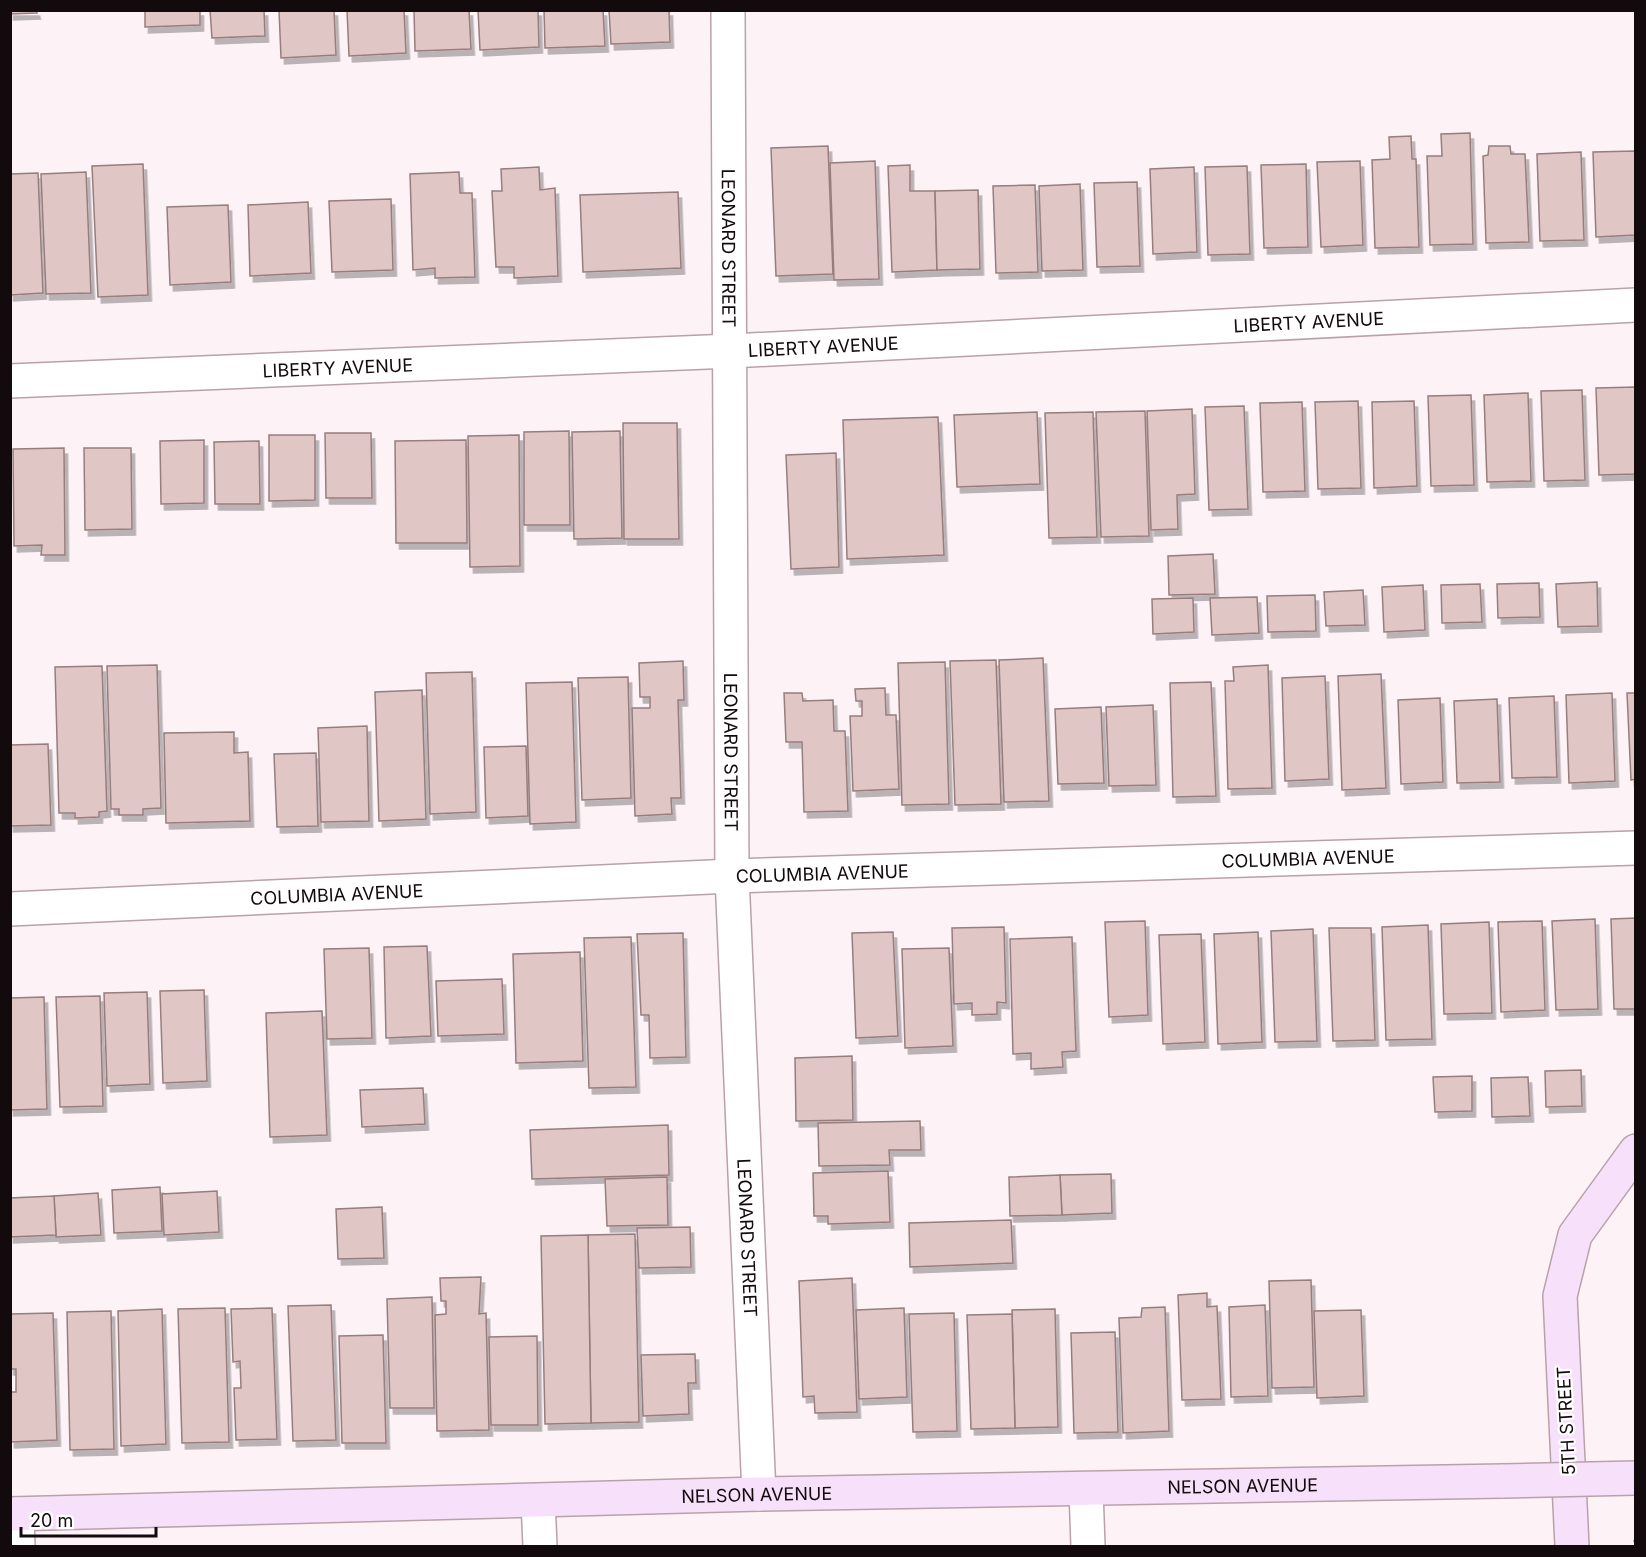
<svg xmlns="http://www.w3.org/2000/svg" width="1646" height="1557" font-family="Inter,sans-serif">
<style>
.building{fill:#e0c6c4;stroke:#977e7d;stroke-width:1.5;filter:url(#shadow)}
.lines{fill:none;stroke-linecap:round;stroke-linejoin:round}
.street-casing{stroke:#b9a1ab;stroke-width:36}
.secondary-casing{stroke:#b9a1ab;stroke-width:36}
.path{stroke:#837a7d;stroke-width:4;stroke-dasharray:1.5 4.5;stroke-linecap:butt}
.street{stroke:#fff;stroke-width:33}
.secondary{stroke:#f7e0fa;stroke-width:33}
.secondary-bridge-casing{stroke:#b9a1ab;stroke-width:36;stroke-linecap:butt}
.secondary-bridge{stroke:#f7e0fa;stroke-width:33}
.labels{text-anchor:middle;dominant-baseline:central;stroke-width:4.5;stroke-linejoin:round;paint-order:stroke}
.street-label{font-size:18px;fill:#120a0d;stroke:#fff}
</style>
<defs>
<filter id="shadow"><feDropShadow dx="3.5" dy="6" stdDeviation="0" flood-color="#0004"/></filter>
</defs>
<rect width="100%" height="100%" fill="#fdf3f7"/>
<!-- building -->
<g class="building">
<path d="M10,10H36L37,13L10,14Z"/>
<path d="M145,10H200V25L145,27Z"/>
<path d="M210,10H264L265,36L212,38Z"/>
<path d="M279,10H334L336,55L281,58Z"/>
<path d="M347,10H404L406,53L349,56Z"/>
<path d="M414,10H469L471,49L415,51Z"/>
<path d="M478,10H538L539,47L480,50Z"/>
<path d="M544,10H603L605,46L545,48Z"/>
<path d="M609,10H669L670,42L611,44Z"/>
<path d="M1470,133L1473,244L1430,245L1427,156H1442L1441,134Z"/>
<path d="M1411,136L1412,159H1416L1419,247L1375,248L1372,160L1390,159L1389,137Z"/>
<path d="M828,146L833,274L776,276L771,148Z"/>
<path d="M1489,146H1510L1511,154H1525L1529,242L1486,243L1483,156L1488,155Z"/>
<path d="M1635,151L1636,235L1596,237L1593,152Z"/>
<path d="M1581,152L1584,240L1540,241L1537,154Z"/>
<path d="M875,161L879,279L834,280L830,163Z"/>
<path d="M1360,161L1363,245L1321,247L1317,162Z"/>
<path d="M143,164L148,295L98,297L92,166Z"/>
<path d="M1306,164L1308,247L1264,248L1261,165Z"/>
<path d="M910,165V191H935L937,270L892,272L888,166Z"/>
<path d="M1247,166L1250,254L1208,255L1205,167Z"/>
<path d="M539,167L540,190L555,188L558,276L514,278V267H496L492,191H502L501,169Z"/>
<path d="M1194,167L1197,252L1153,254L1150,169Z"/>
<path d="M86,172L91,293L46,294L41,174Z"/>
<path d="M459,172L460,193H472L475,277L435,278V268L413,270L410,174Z"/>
<path d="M38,173L43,293L10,295V174Z"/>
<path d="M1137,182L1140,266L1097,267L1094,183Z"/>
<path d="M1080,184L1083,270L1042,271L1039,186Z"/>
<path d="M1035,185L1038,272L996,273L993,186Z"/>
<path d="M978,190L980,269L937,270L935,191Z"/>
<path d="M678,192L681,268L583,272L580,195Z"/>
<path d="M391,199L393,270L332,272L329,201Z"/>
<path d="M308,202L311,273L250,276L248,205Z"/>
<path d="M228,205L231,282L170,285L167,207Z"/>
<path d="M1636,387V474L1599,475L1596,388Z"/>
<path d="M1582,390L1585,480L1544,481L1541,391Z"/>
<path d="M1528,393L1531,481L1487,482L1484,395Z"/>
<path d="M1471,395L1474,485L1431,486L1428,396Z"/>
<path d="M1358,401L1361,488L1318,489L1315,402Z"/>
<path d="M1414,401L1417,486L1374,488L1372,402Z"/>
<path d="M1302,402L1305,491L1263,492L1260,403Z"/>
<path d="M1244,406L1248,509L1209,510L1205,407Z"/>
<path d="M1192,409L1195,494L1177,495L1178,529L1151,530L1147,411Z"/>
<path d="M1145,411L1149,536L1101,537L1096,412Z"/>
<path d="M1037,412L1040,484L957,487L954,415Z"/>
<path d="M1093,412L1097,537L1049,538L1045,413Z"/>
<path d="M938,417L944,555L847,559L843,420Z"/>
<path d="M623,423H677L679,539H624Z"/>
<path d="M569,431L570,525H524V432Z"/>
<path d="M620,431L622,538L574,539L572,432Z"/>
<path d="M325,433H371L372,498H326Z"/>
<path d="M269,435H315V500L269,501Z"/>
<path d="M519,435L520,566L470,567L468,436Z"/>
<path d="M204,440V503L161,504L160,441Z"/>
<path d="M466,440L467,543H396L395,441Z"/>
<path d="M259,441L260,504H215L214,442Z"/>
<path d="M64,448L65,555H41L42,545L14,546L13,449Z"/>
<path d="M84,448H131L132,529L85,530Z"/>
<path d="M836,453L839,567L791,569L786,455Z"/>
<path d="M1213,554L1215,594L1169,595L1168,556Z"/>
<path d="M1597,582L1598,626L1558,627L1556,584Z"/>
<path d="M1539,583L1540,617L1498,618L1497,584Z"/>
<path d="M1480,584L1482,622L1442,623L1441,585Z"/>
<path d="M1423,585L1425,630L1384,632L1382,587Z"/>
<path d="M1363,590L1365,625L1326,626L1324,592Z"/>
<path d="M1315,595L1316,631L1268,632L1267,596Z"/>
<path d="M1257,597L1259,633L1212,635L1210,598Z"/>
<path d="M1193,598L1194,632L1153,634L1152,599Z"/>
<path d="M1043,658L1049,801L1004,802L999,660Z"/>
<path d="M996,660L1001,804L955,805L950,661Z"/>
<path d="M683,661L684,700H678L681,798H671L672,814L635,816L632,708H650V697H640L639,663Z"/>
<path d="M945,662L949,804L902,805L898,663Z"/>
<path d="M157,665L161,808L143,809V815H119V809H111L107,666Z"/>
<path d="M1268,665L1272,788L1228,789L1225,681H1234L1233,667Z"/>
<path d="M102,666L107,811L99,812V817L75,818V813H59L55,667Z"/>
<path d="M472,672L476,812L430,814L426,673Z"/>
<path d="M1381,674L1386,788L1342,790L1338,676Z"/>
<path d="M1325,676L1329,779L1285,781L1282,678Z"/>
<path d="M628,677L631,798L582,800L578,678Z"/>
<path d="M572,682L576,822L530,824L526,683Z"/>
<path d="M1211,682L1216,796L1173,797L1170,683Z"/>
<path d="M885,688L886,715H896L899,789L853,791L850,716H862V701H856L855,689Z"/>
<path d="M422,690L426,819L379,821L375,692Z"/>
<path d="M784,693H802L803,701L833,700L834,731H845L848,811L804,812L802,742H786Z"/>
<path d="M1612,693L1615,781L1569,783L1566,695Z"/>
<path d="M1627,693H1636V779L1631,780Z"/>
<path d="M1554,696L1557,777L1512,778L1509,698Z"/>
<path d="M1440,698L1443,782L1401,784L1398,700Z"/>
<path d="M1497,699L1500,782L1457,783L1454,701Z"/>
<path d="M1153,705L1156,785L1109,786L1106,707Z"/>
<path d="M1101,707L1104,783L1058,784L1055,709Z"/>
<path d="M367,726L369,821L321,822L318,728Z"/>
<path d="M234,732V753L248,752L250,821L166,823L164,733Z"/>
<path d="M48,744L51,825L10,826V745Z"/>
<path d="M526,746L528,816L486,818L484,747Z"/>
<path d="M316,753L318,826L277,827L274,754Z"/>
<path d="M1636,918V1009H1614L1611,919Z"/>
<path d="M1595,919L1598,1009L1556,1010L1552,921Z"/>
<path d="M1145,921L1148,1015L1109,1017L1105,922Z"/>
<path d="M1542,921L1545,1010L1501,1012L1498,922Z"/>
<path d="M1489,922L1492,1013L1444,1014L1441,924Z"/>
<path d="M1428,925L1432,1039L1386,1040L1382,927Z"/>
<path d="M1004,927L1006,1003L997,1002V1014L972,1015V1003L954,1004L952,928Z"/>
<path d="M1329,928H1371L1375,1040L1333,1041Z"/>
<path d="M1313,929L1317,1041L1275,1042L1271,931Z"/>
<path d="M893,932L898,1036L856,1038L852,933Z"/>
<path d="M1258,932L1262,1042L1218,1044L1214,934Z"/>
<path d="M683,933L686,1057L650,1058L649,1015H641L637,934Z"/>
<path d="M1201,934L1205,1042L1163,1044L1159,935Z"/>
<path d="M631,937L636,1087L589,1088L584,938Z"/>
<path d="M1072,937L1076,1051L1062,1052L1063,1067L1031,1069V1053L1013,1054L1010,939Z"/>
<path d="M427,946L431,1036L386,1038L384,947Z"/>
<path d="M369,948L372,1038L327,1039L324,949Z"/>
<path d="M949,948L953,1046L905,1048L902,949Z"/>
<path d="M580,952L583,1061L516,1063L513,954Z"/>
<path d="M502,979L504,1034L438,1036L436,981Z"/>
<path d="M204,990L207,1081L163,1083L160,991Z"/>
<path d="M147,992L150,1084L107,1086L104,993Z"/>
<path d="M100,996L103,1106L60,1107L56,997Z"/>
<path d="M44,997L47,1109L10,1110V998Z"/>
<path d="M322,1011L327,1135L270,1137L266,1013Z"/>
<path d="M852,1056L853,1120L796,1121L795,1058Z"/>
<path d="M1581,1070L1582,1106L1546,1107L1545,1071Z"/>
<path d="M1472,1076V1111L1435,1112L1433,1077Z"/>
<path d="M1528,1077L1530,1116L1492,1117L1491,1078Z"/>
<path d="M423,1088L425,1124L362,1127L360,1090Z"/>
<path d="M920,1121L921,1150H889L890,1165L819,1166L818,1123Z"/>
<path d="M668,1125L669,1175L532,1179L530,1130Z"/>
<path d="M888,1171L890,1222L828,1224V1216H814L813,1173Z"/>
<path d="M1111,1174L1112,1213L1062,1215L1060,1175Z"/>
<path d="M1060,1175L1062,1215L1010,1216L1009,1177Z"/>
<path d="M667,1177L668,1225L607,1226L605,1179Z"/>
<path d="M160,1187L162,1231L114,1233L112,1190Z"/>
<path d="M217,1191L219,1232L164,1235L162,1194Z"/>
<path d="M98,1193L101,1235L56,1237L54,1196Z"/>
<path d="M54,1196L56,1235L10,1237V1198Z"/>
<path d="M382,1207L384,1258L338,1259L336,1209Z"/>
<path d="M1011,1220L1013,1263L910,1267L909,1223Z"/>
<path d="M690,1227L691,1267L639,1268L637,1228Z"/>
<path d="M635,1234L639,1422L591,1423L588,1235Z"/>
<path d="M588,1235L591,1423L545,1424L541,1236Z"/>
<path d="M481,1277L479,1314L486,1313L489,1430L437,1431L435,1315L446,1314V1301H441L440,1278Z"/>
<path d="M852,1278L857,1412L815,1413L814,1396L803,1397L799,1281Z"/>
<path d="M1311,1280L1314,1387L1272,1388L1269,1281Z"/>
<path d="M1207,1293V1307L1217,1306L1221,1399L1182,1400L1178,1295Z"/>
<path d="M432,1297L434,1408H390L387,1299Z"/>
<path d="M331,1305L336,1440L293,1441L288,1306Z"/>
<path d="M1265,1305L1268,1396L1231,1397L1229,1307Z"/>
<path d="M1165,1307L1169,1431L1123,1433L1119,1318L1141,1317L1142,1308Z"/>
<path d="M225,1308L229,1442L182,1443L178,1309Z"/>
<path d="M272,1308L277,1439L236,1440L234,1388H241L240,1361L233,1362L231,1309Z"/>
<path d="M904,1308L907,1397L859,1399L856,1310Z"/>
<path d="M162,1309L166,1444L121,1446L118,1311Z"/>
<path d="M1055,1309L1058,1427L1015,1428L1012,1310Z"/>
<path d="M1361,1310L1364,1396L1317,1398L1314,1311Z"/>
<path d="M111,1311L114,1449L70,1450L67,1312Z"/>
<path d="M53,1313L57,1440L11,1442L10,1392H16V1369H10V1314Z"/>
<path d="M954,1313L957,1431L913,1432L909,1314Z"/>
<path d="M1012,1314L1015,1428L971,1429L967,1315Z"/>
<path d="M1115,1332L1118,1432L1074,1433L1071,1333Z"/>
<path d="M383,1335L386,1443H342L339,1336Z"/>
<path d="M537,1336L538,1425H491L489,1337Z"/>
<path d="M695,1354L696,1383H688L689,1414L643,1416L641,1355Z"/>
</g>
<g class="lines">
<defs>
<g id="street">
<path id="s1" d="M728,10L732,876L759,1494"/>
<path id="s2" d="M10,381L731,351L1636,305"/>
<path id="s3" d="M10,909L732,876L1636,848"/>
<path d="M1086,1490L1088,1546"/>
<path d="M538,1501L540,1546"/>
<path d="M17,1514L18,1546"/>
</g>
<g id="secondary">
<path id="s4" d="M10,1514L759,1494L1503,1481"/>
<path d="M1572,1546L1560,1296L1575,1235L1636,1151"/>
</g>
</defs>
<!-- street casing -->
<use href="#street" class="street-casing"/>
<!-- secondary casing -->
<use href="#secondary" class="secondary-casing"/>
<!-- path -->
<path class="path" d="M1635,1540L1636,1544"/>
<!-- street -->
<use href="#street" class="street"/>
<!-- secondary -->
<use href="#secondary" class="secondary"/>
<defs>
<path id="secondary-bridge" d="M1503,1481L1636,1478"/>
</defs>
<!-- secondary-bridge casing -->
<use href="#secondary-bridge" class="secondary-bridge-casing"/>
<!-- secondary-bridge -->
<use href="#secondary-bridge" class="secondary-bridge"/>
</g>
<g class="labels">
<!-- street labels -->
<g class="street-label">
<text stroke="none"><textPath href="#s1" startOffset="238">LEONARD STREET</textPath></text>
<text stroke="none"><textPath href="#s2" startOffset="1300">LIBERTY AVENUE</textPath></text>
<text stroke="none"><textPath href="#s2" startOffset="814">LIBERTY AVENUE</textPath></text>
<text stroke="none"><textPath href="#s2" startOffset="328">LIBERTY AVENUE</textPath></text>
<text stroke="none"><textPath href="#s1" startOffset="742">LEONARD STREET</textPath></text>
<text stroke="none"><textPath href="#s3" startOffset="1299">COLUMBIA AVENUE</textPath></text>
<text stroke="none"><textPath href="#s3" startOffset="813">COLUMBIA AVENUE</textPath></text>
<text stroke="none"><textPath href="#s3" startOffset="327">COLUMBIA AVENUE</textPath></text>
<text stroke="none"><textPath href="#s1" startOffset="1228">LEONARD STREET</textPath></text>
<text transform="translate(1566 1421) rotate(-93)">5TH STREET</text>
<text stroke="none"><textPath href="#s4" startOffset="1233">NELSON AVENUE</textPath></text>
<text stroke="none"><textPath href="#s4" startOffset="747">NELSON AVENUE</textPath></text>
</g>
</g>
<!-- border -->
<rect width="1646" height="1557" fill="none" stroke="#120a0d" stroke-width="24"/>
<!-- scale -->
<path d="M21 1527v9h135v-9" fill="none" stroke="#120a0d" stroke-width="3"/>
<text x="30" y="1527" font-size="18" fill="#120a0d" stroke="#ffffff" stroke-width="4.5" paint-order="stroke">20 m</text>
</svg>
